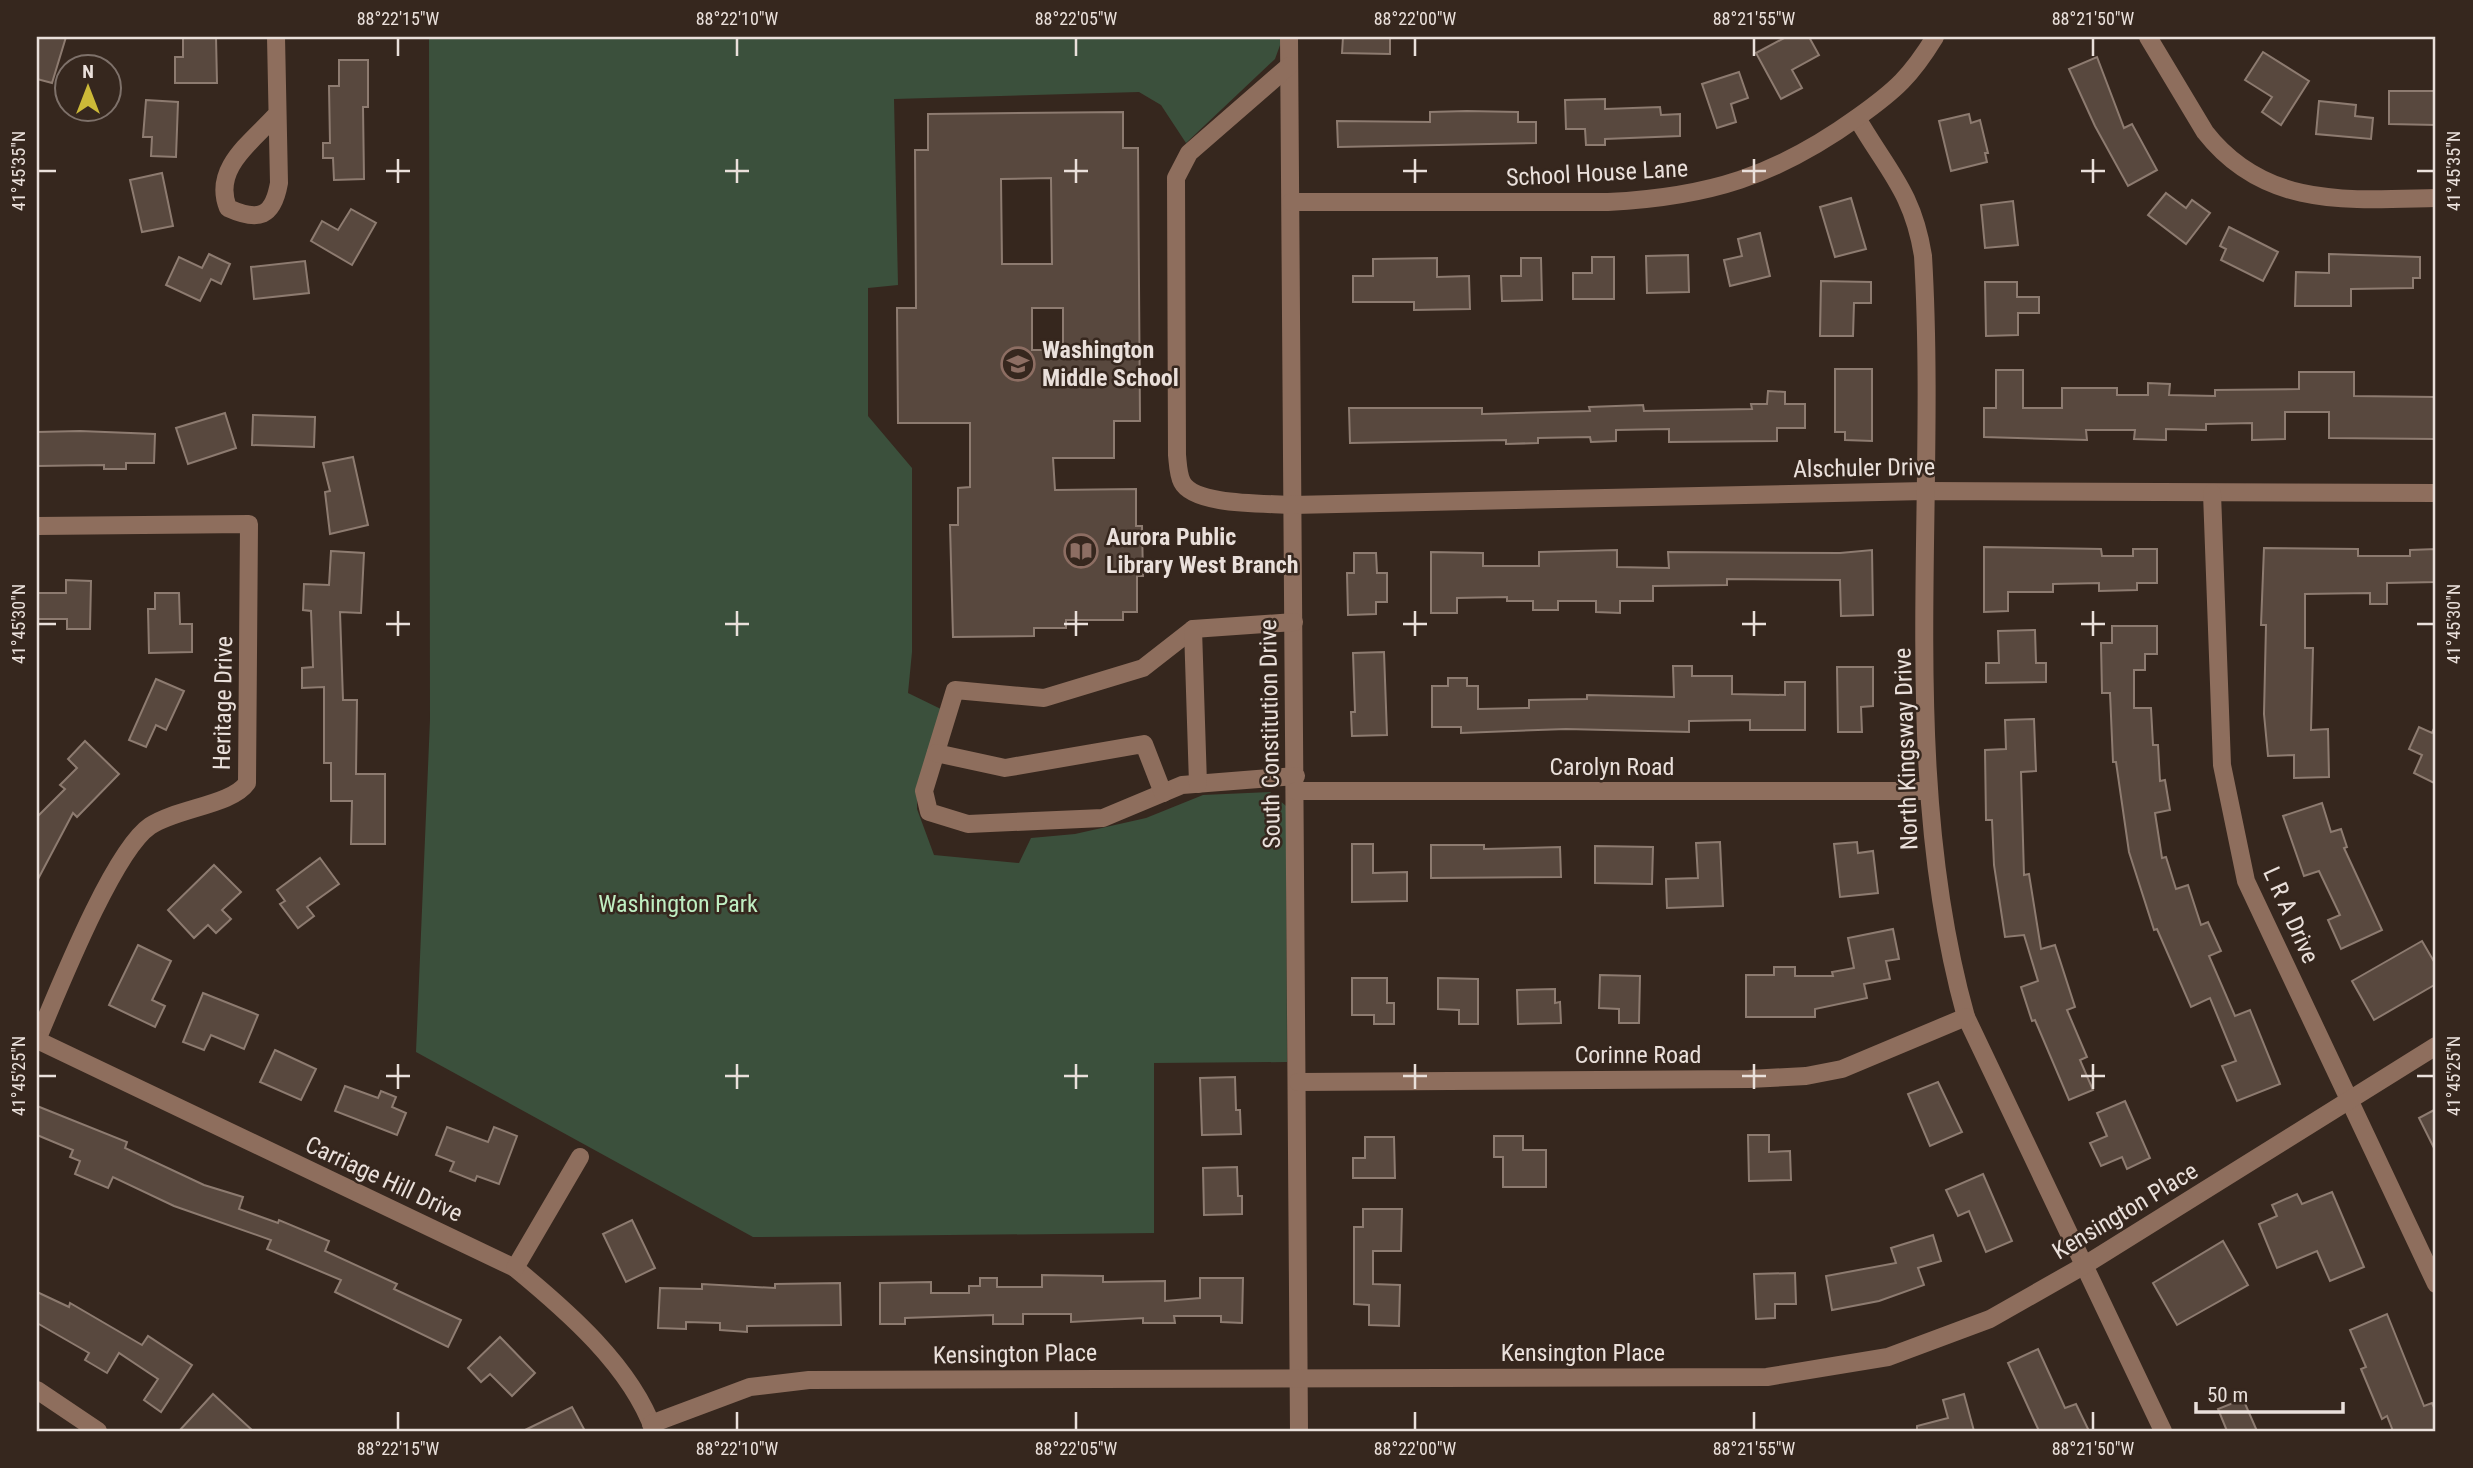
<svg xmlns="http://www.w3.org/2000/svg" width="2473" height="1468" font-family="'Roboto Condensed',sans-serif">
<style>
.green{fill:#3b503c}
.building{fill:#58483e;stroke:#8d7b70;stroke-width:2;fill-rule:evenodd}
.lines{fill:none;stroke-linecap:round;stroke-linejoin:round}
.minor{stroke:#8e6e5d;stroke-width:18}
.ticks{fill:none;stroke:#eae0db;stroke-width:2.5}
.labels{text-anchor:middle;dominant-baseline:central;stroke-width:5;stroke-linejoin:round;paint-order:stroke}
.street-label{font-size:24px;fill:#eae0db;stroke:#36271e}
.poi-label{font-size:24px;font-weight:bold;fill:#eae0db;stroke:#36271e;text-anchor:start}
.park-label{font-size:24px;fill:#bfeec2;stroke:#36271e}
.neatline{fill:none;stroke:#eae0db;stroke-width:2.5}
.ticks-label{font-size:18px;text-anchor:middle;fill:#eae0db}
</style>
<rect width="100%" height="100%" fill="#36271e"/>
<!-- green -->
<path class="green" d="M429,37H1283L1275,59L1186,143L1161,105L1139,92L894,99L898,285L868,288V416L912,468V652L908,693L945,711L917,784V809L934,855L1019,863L1031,838L1075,834L1146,818L1203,795L1270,792L1286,806L1287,1062L1154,1063V1233L753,1237L416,1052L430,720Z"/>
<!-- building -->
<g class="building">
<path d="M37,37H66L52,83L37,79Z"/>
<path d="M183,37H216L217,83H175V57H183Z"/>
<path d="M1343,37H1390V54L1342,53Z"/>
<path d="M1786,37H1809L1819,55L1792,70L1802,88L1781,99L1756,53Z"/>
<path d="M2263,52L2309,81L2281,125L2262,112L2272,97L2245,80Z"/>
<path d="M2097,57L2124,128L2132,124L2157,170L2128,186L2095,126L2069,69Z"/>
<path d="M339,60H368V107H363L364,179L334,180L333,158H323V143H330L329,86H339Z"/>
<path d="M1739,72L1748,98L1731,104L1736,122L1717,128L1702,84Z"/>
<path d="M2389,91H2436V125L2389,124Z"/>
<path d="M1605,99V109L1660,107L1661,115L1680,114V136L1605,139V145H1586L1585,129H1566L1565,100Z"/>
<path d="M146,100L178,102L176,157L151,156L152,137H143Z"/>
<path d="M2319,101L2356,105L2355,116L2373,118L2371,139L2316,134Z"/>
<path d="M1467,111L1518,112V122H1536V143L1338,147L1337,121L1430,122V112Z"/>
<path d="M1123,112V148H1138L1140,421H1114V458H1053L1055,490L1136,489V526H1142L1143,576H1137V612H1123V620H1066V628H1034V636L953,637L950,525H958V488L970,487V423H898L897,308H916L915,150H928V114ZM1051,178L1052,264H1002L1001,179ZM1032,308H1063V350H1032Z"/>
<path d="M1969,114L1971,123L1980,120L1988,153H1985L1987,162L1951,171L1939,121Z"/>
<path d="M162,173L173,226L142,232L130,180Z"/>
<path d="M2166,193L2186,208L2192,200L2210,213L2186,244L2148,215Z"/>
<path d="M1851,198L1866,249L1835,257L1820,207Z"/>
<path d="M2013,201L2018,245L1985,248L1981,205Z"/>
<path d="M351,209L376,223L352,265L311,241L322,221L338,230Z"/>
<path d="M2229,227L2278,252L2263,281L2221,260L2226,249L2220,246Z"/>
<path d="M1760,233L1770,276L1730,286L1724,260L1742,256L1738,239Z"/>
<path d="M209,254L230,264L221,284L211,279L200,301L166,285L179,257L202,268Z"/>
<path d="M2329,254L2420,257V278H2413V288L2351,289V306H2295L2296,272L2329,273Z"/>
<path d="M1688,255L1689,292L1647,293L1646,256Z"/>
<path d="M1592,257H1614V299H1573V273H1592Z"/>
<path d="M1437,258V277L1469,276L1470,309L1414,310V302H1353V276H1373V259Z"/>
<path d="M1521,258H1541L1542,300L1502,301L1501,276H1521Z"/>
<path d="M305,261L309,293L254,299L251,267Z"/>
<path d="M1821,281L1871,282V303H1854L1853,336H1820Z"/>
<path d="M1985,282H2017V297H2039V313H2018V335L1986,336Z"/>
<path d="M1835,369H1872V441L1845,440V432H1835Z"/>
<path d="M1996,370H2023V408H2062V388H2117V395H2148V383L2170,384L2169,395L2215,396V390L2299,389V372H2354V396L2436,397V439L2329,438V412H2285V439L2252,440V423L2206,424V430L2166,429V440L2134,439L2135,430H2086L2087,440L1984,437V408H1996Z"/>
<path d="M1768,391L1785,392V404H1805V428H1777V441L1669,442V429L1616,430V441L1591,442L1590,437L1538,438V443L1506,444V440L1350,443L1349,408H1482V414L1590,411L1589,407L1643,405L1644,411L1752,409L1751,404H1767Z"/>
<path d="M225,413L236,448L188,464L176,428Z"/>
<path d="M253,415L315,417L314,447L252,445Z"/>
<path d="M80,431L155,434L154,463H126V469H104V465L37,466V432Z"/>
<path d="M353,457L368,525L330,534L325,492L330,491L323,463Z"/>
<path d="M1984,547L2101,549L2102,556H2133V549H2157V583H2137V590L2099,591V583L2053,584V592H2008V611L1984,612Z"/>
<path d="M2264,548L2358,549V556H2410V550L2436,549V582L2387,583V604H2370V593L2305,594V648H2313L2311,730L2328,729L2329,777L2294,778V755L2268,756L2264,714L2266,625H2261Z"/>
<path d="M1617,550V567L1669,568L1668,552L1840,553L1872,550L1873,615L1841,616L1840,580L1727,579V585L1653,586V601H1620V613L1596,612V601H1558V610H1533V601H1507V597L1457,598V613H1431V552L1483,553V566H1539V552Z"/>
<path d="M331,551L364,553L361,613L340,612L343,700H357L356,774H385V844H351L352,801H331V763H324V687L302,688V668L313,667L311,611L303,610L304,584L329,585Z"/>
<path d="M1354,553H1376L1377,573H1387V602H1376V614L1348,615L1347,573H1354Z"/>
<path d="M66,580L91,581L90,629H67V619H37V593H66Z"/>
<path d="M155,593H179L180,624H192V652L149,653L148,609H155Z"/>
<path d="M2112,626H2157V654H2145V670H2134V708H2151L2153,745H2158L2160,781L2165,780L2170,810L2155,813L2162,858L2166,857L2176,889L2188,885L2201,925L2208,922L2221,951L2209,956L2235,1016L2250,1010L2280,1084L2237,1101L2222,1066L2236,1061L2210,998L2191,1007L2157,929L2154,930L2129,852L2116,762H2113L2110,693H2102L2101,643H2112Z"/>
<path d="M2035,630L2036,663H2046V682L1986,683V663H1999L1998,631Z"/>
<path d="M1384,652L1387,735L1352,736L1351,712H1355L1353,653Z"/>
<path d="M1673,666H1692V676H1732V694L1785,695V682H1805V730H1750V720L1689,721V732L1566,729L1461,733V727H1432V686H1448V678H1467V686H1478V709L1529,708V700L1587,699V695L1674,697Z"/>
<path d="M1837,667H1873V706L1861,707L1862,732H1838Z"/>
<path d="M156,679L184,691L166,730L156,725L146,747L129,740Z"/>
<path d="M2034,719L2036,771L2021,772L2024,875L2029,874L2041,949L2055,945L2075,1007L2067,1010L2087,1057L2080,1060L2093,1090L2069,1100L2035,1020L2032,1021L2021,987L2038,981L2024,935L2005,937L1994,865L1992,820H1986L1985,750L2006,749L2005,720Z"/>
<path d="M2436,724V784L2414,773L2422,755L2409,749L2419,727L2432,733Z"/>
<path d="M85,741L119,774L77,817L73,813L37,881V817L65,789L60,785L77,768L68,759Z"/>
<path d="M2322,803L2331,832L2341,829L2347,847L2344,848L2382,930L2341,949L2328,920L2340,915L2319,871L2304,876L2283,816Z"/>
<path d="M1720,842L1723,906L1667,908L1666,879L1698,878L1696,843Z"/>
<path d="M1857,842L1858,853L1873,851L1878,893L1840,897L1834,844Z"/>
<path d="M1352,844H1373V873L1407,872V901L1352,902Z"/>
<path d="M1431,845H1484V849L1560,847L1561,877L1431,878Z"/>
<path d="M1595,846L1653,847L1652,884L1595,883Z"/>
<path d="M320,858L339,884L307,907L314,916L298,928L280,904L285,901L277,890Z"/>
<path d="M214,865L241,892L222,910L231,919L216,933L208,925L194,938L168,910Z"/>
<path d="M1893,929L1899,959L1886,961L1890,979L1864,984L1867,998L1815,1009V1017H1746V975H1774V967H1795V976H1833L1832,972L1854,968L1848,938Z"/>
<path d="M2422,941L2436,965V984L2374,1020L2352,981Z"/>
<path d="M138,945L171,961L152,1000L165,1006L155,1027L109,1005Z"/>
<path d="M1600,975L1640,976L1639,1023H1619V1009L1599,1008Z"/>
<path d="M1352,978H1387V1003H1394V1024H1374V1015H1352Z"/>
<path d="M1438,978L1478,979V1024H1459V1010L1438,1009Z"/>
<path d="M1555,989V1003L1560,1002L1561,1023L1518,1024L1517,990Z"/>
<path d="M203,993L258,1015L244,1049L211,1035L204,1050L183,1042Z"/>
<path d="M275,1050L316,1069L301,1100L260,1082Z"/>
<path d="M1235,1077L1236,1110H1240L1241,1134L1202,1135L1200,1078Z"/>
<path d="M1938,1082L1962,1132L1930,1146L1908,1094Z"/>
<path d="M345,1086L378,1098L381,1091L396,1097L392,1107L406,1113L397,1135L335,1111Z"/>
<path d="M2125,1101L2150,1158L2127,1169L2122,1157L2101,1166L2090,1143L2107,1136L2097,1113Z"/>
<path d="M37,1106L127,1142L125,1148L204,1185L243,1197L239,1209L278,1223L279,1220L329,1241L325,1251L397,1284L394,1289L461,1320L448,1347L335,1292L341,1280L267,1249L271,1240L174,1206L113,1177L108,1188L75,1174L80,1161L70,1157L73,1150L37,1135Z"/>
<path d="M2436,1109V1152L2419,1118Z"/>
<path d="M447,1127L488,1142L494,1127L517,1136L499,1184L477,1176L475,1181L450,1171L454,1162L436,1155Z"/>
<path d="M1748,1135H1769V1152L1790,1151L1791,1180L1749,1181Z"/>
<path d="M1494,1136H1523V1150H1546V1187H1503V1157H1494Z"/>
<path d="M1365,1137H1394L1395,1178H1353V1158H1365Z"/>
<path d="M1237,1167L1238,1196H1242V1214L1204,1215L1203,1168Z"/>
<path d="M1983,1174L2012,1241L1986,1252L1969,1211L1958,1216L1946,1190Z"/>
<path d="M2332,1192L2364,1267L2330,1281L2317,1251L2277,1268L2259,1224L2277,1216L2272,1205L2297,1194L2302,1204Z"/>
<path d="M1363,1209H1402L1401,1251H1373V1284L1400,1285L1399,1326L1369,1325V1305L1354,1304V1227H1363Z"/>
<path d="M632,1220L655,1268L626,1282L603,1234Z"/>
<path d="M1933,1235L1941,1261L1918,1268L1924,1285L1879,1301L1832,1310L1826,1276L1896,1263L1891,1248Z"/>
<path d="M2223,1241L2248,1285L2177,1325L2153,1283Z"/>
<path d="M1795,1273L1796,1304H1775V1318L1756,1319L1754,1274Z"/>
<path d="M1042,1275L1103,1276V1282L1165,1281V1301L1200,1298V1278H1243L1242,1323L1221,1322V1316H1174L1175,1323H1143V1318L1071,1322V1314H1023V1324H993V1315L905,1318V1324H880V1283L931,1282V1293H969V1286H980V1278H997V1287H1042Z"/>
<path d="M840,1283L841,1325L747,1326V1332L720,1330V1323L686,1322V1329L658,1328L660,1288L702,1289V1284L775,1288V1284Z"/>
<path d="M37,1292L69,1307L70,1303L142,1345L148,1336L192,1365L161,1412L144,1400L158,1379L119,1353L107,1373L85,1360L89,1353L37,1323Z"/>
<path d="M2387,1314L2424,1406L2432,1403L2436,1412V1431H2393L2387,1416L2382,1419L2361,1369L2366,1367L2350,1330Z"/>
<path d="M500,1337L535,1373L512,1396L490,1374L481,1382L468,1368Z"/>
<path d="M2038,1349L2065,1408L2076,1404L2089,1431H2039L2008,1363Z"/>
<path d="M213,1394L253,1431H179Z"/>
<path d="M1964,1394L1974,1431H1917V1426L1948,1418L1943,1400Z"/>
<path d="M2243,1399L2257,1431H2227L2218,1409Z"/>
<path d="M572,1407L585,1431H523Z"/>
</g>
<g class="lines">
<!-- minor -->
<g class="minor">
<path d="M276,37L279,183C273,217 259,222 228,208C212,168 252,142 277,114"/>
<path d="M1289,37L1299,1431"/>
<path d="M2148,37L2205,132C2265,209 2349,200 2436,198"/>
<path d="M1289,66L1189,153L1176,178L1177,455C1178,464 1178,474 1182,482C1194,506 1267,503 1292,505L1925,491L2436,493"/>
<path d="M1857,118C1887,170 1913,192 1923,256C1938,509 1897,770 1966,1017L2163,1431"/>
<path d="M1291,202H1608C1709,197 1776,176 1858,117C1896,90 1911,76 1935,37"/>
<path d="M2212,493L2222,765L2246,881L2436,1284"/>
<path d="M37,526L249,524L247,783C232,805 177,808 150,826C113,851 57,993 37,1040"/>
<path d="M1294,622L1193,629L1143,668L1044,698L955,690L924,791L929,812L968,824L1103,818L1182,785L1296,776"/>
<path d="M1193,629L1198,784"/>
<path d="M936,753L1005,768L1144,744L1163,793"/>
<path d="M1296,791H1928"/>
<path d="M37,1040L515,1268C566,1310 631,1366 654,1431"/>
<path d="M1298,1082L1749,1079L1806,1076L1842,1069L1966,1017"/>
<path d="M515,1268L580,1157"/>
<path d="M37,1390L98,1431"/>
<path d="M651,1424L750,1387L809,1380L1767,1377L1888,1357L1990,1319L2085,1265L2436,1046"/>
</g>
</g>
<!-- ticks -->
<path class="ticks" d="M398,38V56M737,38V56M1076,38V56M1415,38V56M1754,38V56M2093,38V56M398,159V183M737,159V183M1076,159V183M1415,159V183M1754,159V183M2093,159V183M38,171H56M386,171H410M725,171H749M1064,171H1088M1403,171H1427M1742,171H1766M2081,171H2105M2417,171H2434M398,611V636M737,611V636M1076,611V636M1415,611V636M1754,611V636M2093,611V636M38,624H56M386,624H410M725,624H749M1064,624H1088M1403,624H1427M1742,624H1766M2081,624H2105M2417,624H2434M398,1064V1089M737,1064V1089M1076,1064V1089M1415,1064V1089M1754,1064V1089M2093,1064V1089M38,1076H56M386,1076H410M725,1076H749M1064,1076H1088M1403,1076H1427M1742,1076H1766M2081,1076H2105M2417,1076H2434M398,1412V1430M737,1412V1430M1076,1412V1430M1415,1412V1430M1754,1412V1430M2093,1412V1430"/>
<!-- icons -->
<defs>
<symbol id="school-ring" viewBox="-11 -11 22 22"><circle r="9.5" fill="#36271e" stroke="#8d6e63" stroke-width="1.5"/><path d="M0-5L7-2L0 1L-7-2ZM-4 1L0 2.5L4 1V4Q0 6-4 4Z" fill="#8d6e63"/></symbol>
<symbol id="library-ring" viewBox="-11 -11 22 22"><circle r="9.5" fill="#36271e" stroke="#8d6e63" stroke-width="1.5"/><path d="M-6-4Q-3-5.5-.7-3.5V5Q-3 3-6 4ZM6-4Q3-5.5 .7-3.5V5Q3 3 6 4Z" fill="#8d6e63"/></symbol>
</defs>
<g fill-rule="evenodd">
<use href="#school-ring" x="999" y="345" width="38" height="38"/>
<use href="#library-ring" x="1062" y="532" width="38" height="38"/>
</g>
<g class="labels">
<!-- street labels -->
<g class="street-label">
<text transform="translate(1597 173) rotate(-3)">School House Lane</text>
<text transform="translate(1864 468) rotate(-1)">Alschuler Drive</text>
<text transform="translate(223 703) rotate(-89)">Heritage Drive</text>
<text transform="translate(1270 734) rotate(-91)">South Constitution Drive</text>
<text transform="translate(1906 749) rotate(-92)">North Kingsway Drive</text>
<text x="1612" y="767">Carolyn Road</text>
<text transform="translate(2291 915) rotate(66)">L R A Drive</text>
<text x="1638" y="1055">Corinne Road</text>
<text transform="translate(384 1179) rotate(25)">Carriage Hill Drive</text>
<text transform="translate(2125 1211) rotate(-31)">Kensington Place</text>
<text x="1583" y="1353">Kensington Place</text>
<text transform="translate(1015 1354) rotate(-1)">Kensington Place</text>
</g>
<!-- poi labels -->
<g class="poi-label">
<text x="1042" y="350">Washington<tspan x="1042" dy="28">Middle School</tspan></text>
<text x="1106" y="537">Aurora Public<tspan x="1106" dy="28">Library West Branch</tspan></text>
</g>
<!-- park labels -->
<g class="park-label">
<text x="678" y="904">Washington Park</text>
</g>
</g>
<!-- border -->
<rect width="2473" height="1468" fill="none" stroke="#36271e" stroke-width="77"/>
<!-- north arrow -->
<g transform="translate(88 88)"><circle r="33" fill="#36271e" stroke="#7e716a" stroke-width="2"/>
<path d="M0-5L12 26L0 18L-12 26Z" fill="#ccb938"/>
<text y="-10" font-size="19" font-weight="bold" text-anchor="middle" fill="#eae0db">N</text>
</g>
<!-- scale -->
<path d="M2196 1402v10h147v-10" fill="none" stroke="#eae0db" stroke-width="3.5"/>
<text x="2207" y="1402" font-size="21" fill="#eae0db" stroke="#36271e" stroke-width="5" paint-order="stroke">50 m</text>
<rect x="38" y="38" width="2396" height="1392" class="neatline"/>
<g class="ticks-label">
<text x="398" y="25">88°22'15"W</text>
<text x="737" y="25">88°22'10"W</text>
<text x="1076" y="25">88°22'05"W</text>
<text x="1415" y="25">88°22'00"W</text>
<text x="1754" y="25">88°21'55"W</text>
<text x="2093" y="25">88°21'50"W</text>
<text transform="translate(19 171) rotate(-90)" y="6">41°45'35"N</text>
<text transform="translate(2454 171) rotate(-90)" y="6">41°45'35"N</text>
<text transform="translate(19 624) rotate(-90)" y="6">41°45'30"N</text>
<text transform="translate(2454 624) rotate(-90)" y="6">41°45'30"N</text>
<text transform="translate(19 1076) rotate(-90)" y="6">41°45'25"N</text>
<text transform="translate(2454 1076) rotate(-90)" y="6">41°45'25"N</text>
<text x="398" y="1455">88°22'15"W</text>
<text x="737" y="1455">88°22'10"W</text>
<text x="1076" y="1455">88°22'05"W</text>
<text x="1415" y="1455">88°22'00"W</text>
<text x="1754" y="1455">88°21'55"W</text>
<text x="2093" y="1455">88°21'50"W</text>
</g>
</svg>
